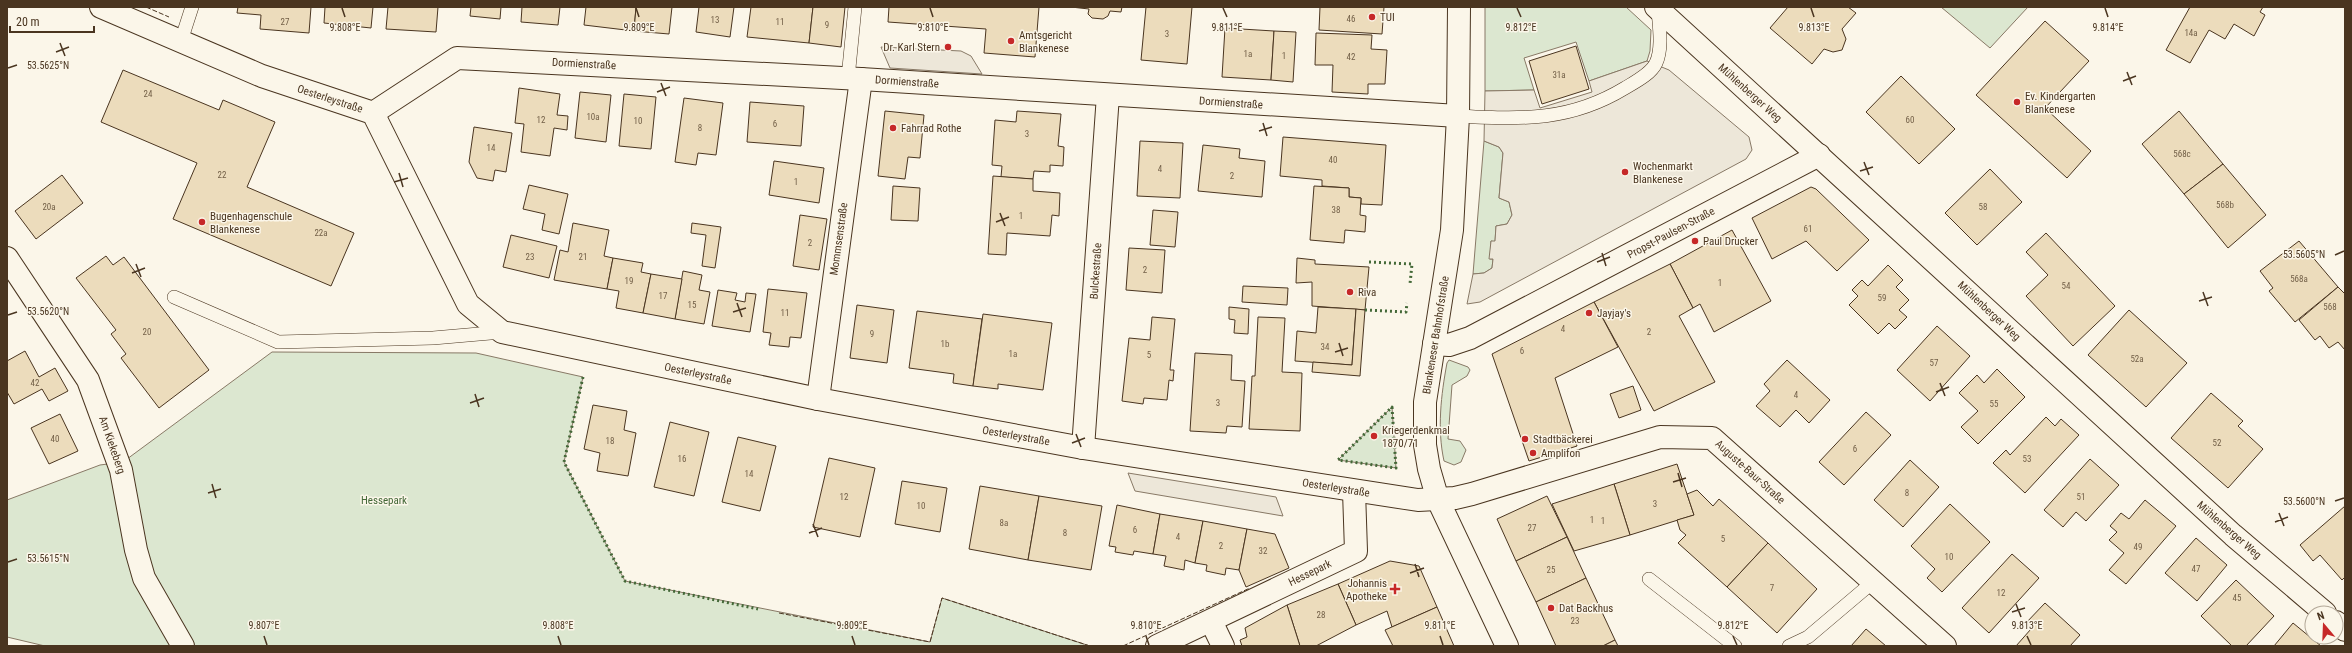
<svg xmlns="http://www.w3.org/2000/svg" width="2352" height="653" font-family="'Roboto Condensed',sans-serif">
<style>
.green{fill:#dce7d0;stroke:#887966}
.parking{fill:#ede7d9;stroke:#887966}
.building{fill:#ecdcbc;stroke:#4a3520}
.lines{fill:none;stroke-linecap:round;stroke-linejoin:round}
.service-casing{stroke:#4a3520;stroke-width:14}
.minor-casing{stroke:#4a3520;stroke-width:24}
.service{stroke:#fbf6e9;stroke-width:13}
.minor{stroke:#fbf6e9;stroke-width:22}
.hedge{stroke:#436837;stroke-width:3;stroke-dasharray:2 3;stroke-linecap:butt}
.fence{stroke:#4a3520;stroke-width:1;stroke-dasharray:5 2;stroke-linecap:butt}
.ticks{fill:none;stroke:#4a3520;stroke-width:1.5}
.poi-dot{fill:#c62828;stroke:#fbf6e9;stroke-width:1.5}
.labels{text-anchor:middle;dominant-baseline:central;stroke-width:3;stroke-linejoin:round;paint-order:stroke}
.number-label{font-size:9px;fill:#725f47}
.poi-label{font-size:11px;fill:#4a3520;stroke:#fbf6e9;text-anchor:start}
.street-label{font-size:11px;fill:#4a3520;stroke:#fbf6e9}
.park-label{font-size:11px;fill:#436837;stroke:#fbf6e9}
.ticks-label{font-size:10px;text-anchor:middle;fill:#4a3520;stroke:#fbf6e9;stroke-width:3;stroke-linejoin:round;paint-order:stroke}
</style>
<rect width="100%" height="100%" fill="#fbf6e9"/>
<!-- green -->
<g class="green">
<path d="M1485,7H1626L1651,30L1650,51L1647,61L1589,81L1576,42L1524,58L1534,90L1485,91Z"/>
<path d="M1941,7H2028L1990,48Z"/>
<path d="M1484,141L1499,147L1503,153L1499,198L1509,202L1512,215L1507,224L1496,226L1495,242L1491,241L1490,259H1493L1492,268L1484,273L1473,274Z"/>
<path d="M272,352L476,353L583,377L564,462L625,581L930,642L942,598L1090,646H45L7,637V500L100,465L123,462Z"/>
<path d="M1449,360L1468,367L1470,370L1467,376L1452,385L1448,439L1460,441L1466,450L1461,462L1454,465L1444,461C1437,429 1441,395 1447,363Z"/>
<path d="M1392,407L1396,468L1338,460Z"/>
</g>
<!-- parking -->
<g class="parking">
<path d="M881,47L961,51L971,56L982,74L890,68Z"/>
<path d="M1647,61L1669,70L1749,137L1752,150L1746,159L1480,302L1467,304L1473,274L1484,273L1492,268L1493,259H1489L1491,241H1495L1496,226L1507,224L1512,215L1509,202L1499,198L1503,153L1499,147L1484,141L1485,91L1534,90L1540,108L1592,92L1589,81Z"/>
<path d="M1128,473L1276,497L1283,516L1135,491Z"/>
</g>
<!-- building -->
<g class="building">
<path d="M238,7H311L309,33L260,29L261,15L237,13Z"/>
<path d="M325,7H373L371,28L324,23Z"/>
<path d="M388,7H438L436,32L386,29Z"/>
<path d="M471,7H501L500,19L470,16Z"/>
<path d="M522,7H560L558,25L521,22Z"/>
<path d="M586,7H636L634,31L584,25Z"/>
<path d="M636,7H672L669,34L634,31Z"/>
<path d="M699,7H734L730,37L696,32Z"/>
<path d="M751,7H813L809,43L747,37Z"/>
<path d="M813,7H845L841,47L809,43Z"/>
<path d="M889,7H1039L1035,57L984,53L986,29L888,22Z"/>
<path d="M1071,7H1122L1121,12L1110,11L1108,16L1103,19L1092,18L1088,14L1089,9Z"/>
<path d="M1146,7H1192L1187,64L1141,60Z"/>
<path d="M1320,7H1384L1382,34L1319,30Z"/>
<path d="M1788,7H1848L1856,13L1842,29L1846,39L1842,50L1833,52L1824,49L1812,64L1770,28Z"/>
<path d="M2190,7H2263L2260,12L2265,15L2254,36L2234,24L2225,39L2209,30L2190,63L2166,50Z"/>
<path d="M2045,21L2089,61L2045,108L2091,151L2067,178L1976,95Z"/>
<path d="M1225,28L1274,31L1271,80L1222,77Z"/>
<path d="M1274,31L1296,32L1293,82L1271,80Z"/>
<path d="M1316,33L1372,35L1371,49L1387,50L1385,84H1368V94L1332,92L1333,65H1315Z"/>
<path d="M1576,46L1589,89L1542,104L1529,61Z"/>
<path d="M123,70L219,110L223,100L275,122L247,187L354,233L331,286L173,219L197,163L101,122Z"/>
<path d="M1901,76L1955,129L1919,164L1866,112Z"/>
<path d="M519,88L560,94L557,115L568,116L567,130L554,128L550,156L521,152L524,124L515,123Z"/>
<path d="M580,92L611,95L606,142L575,138Z"/>
<path d="M624,94L656,97L651,149L619,146Z"/>
<path d="M684,98L723,103L716,155L698,153L696,165L675,162Z"/>
<path d="M750,102L804,106L801,146L747,142Z"/>
<path d="M885,111L924,115L920,158L908,157L905,179L878,176Z"/>
<path d="M1017,111L1061,114L1058,146L1064,147L1063,166L1050,165V172L1034,171L1033,179L1001,177L1002,166L992,165L995,120L1016,122Z"/>
<path d="M2179,111L2223,164L2184,194L2142,144Z"/>
<path d="M474,127L512,133L506,172L495,170L493,181L477,178L469,162Z"/>
<path d="M1283,137L1386,145L1382,205L1361,204V198L1349,197V188L1322,186V180L1280,176Z"/>
<path d="M1140,141L1183,143L1180,198L1137,196Z"/>
<path d="M1203,145L1240,149L1239,158L1265,161L1262,197L1198,191Z"/>
<path d="M774,161L824,168L819,203L769,195Z"/>
<path d="M2223,164L2266,215L2228,248L2184,194Z"/>
<path d="M1990,169L2022,202L1977,245L1945,213Z"/>
<path d="M62,175L83,203L36,239L15,211Z"/>
<path d="M993,176L1033,179V191L1060,193L1059,216L1052,215L1050,236L1007,233L1006,255L988,254Z"/>
<path d="M529,185L568,194L559,234L542,230L545,214L523,209Z"/>
<path d="M893,186L920,188L918,221L891,220Z"/>
<path d="M1314,186L1349,188V197L1361,198L1360,215L1366,216L1365,232L1345,230L1344,243L1310,240Z"/>
<path d="M1811,187L1816,189L1869,240L1837,271L1806,241L1772,259L1752,218Z"/>
<path d="M1153,210L1178,212L1175,247L1150,245Z"/>
<path d="M800,215L827,219L819,270L793,266Z"/>
<path d="M573,223L609,230L604,256L613,258L607,289L554,280L560,250L568,252Z"/>
<path d="M692,223L721,227L715,268L702,266L706,235L691,233Z"/>
<path d="M1732,230L1771,301L1714,332L1700,304L1693,308L1670,264Z"/>
<path d="M2046,233L2115,306L2073,346L2026,296L2048,275L2026,252Z"/>
<path d="M511,235L557,246L549,278L503,267Z"/>
<path d="M2299,241L2338,287L2295,322L2269,291L2273,288L2260,271Z"/>
<path d="M1129,248L1165,250L1162,293L1126,290Z"/>
<path d="M106,256L113,265L124,257L209,370L159,408L121,358L126,354L111,334L116,330L76,278Z"/>
<path d="M613,258L643,263L641,272L651,274L643,313L616,308L619,291L607,289Z"/>
<path d="M1297,258L1315,260V264L1369,267L1365,310L1312,306V282L1296,283Z"/>
<path d="M1670,264L1693,308L1679,316L1715,382L1654,411L1594,302Z"/>
<path d="M1888,265L1903,280L1896,287L1909,300L1899,310L1907,317L1895,329L1889,323L1878,334L1849,305L1858,296L1852,290L1862,280L1868,286Z"/>
<path d="M683,271L702,275L699,290L710,292L704,324L675,319Z"/>
<path d="M651,274L682,279L675,319L643,313Z"/>
<path d="M1243,286L1288,288L1287,305L1242,302Z"/>
<path d="M2338,287L2345,294V350L2338,342L2329,348L2320,336L2315,340L2299,320Z"/>
<path d="M768,289L807,293L801,338L790,337L789,347L769,345L771,333L763,332Z"/>
<path d="M718,290L737,293L735,300L745,302L746,293L756,294L750,332L712,326Z"/>
<path d="M1594,302L1618,347L1555,378L1577,446L1529,461L1492,354Z"/>
<path d="M857,305L894,310L887,363L850,358Z"/>
<path d="M1229,307L1249,309L1248,334L1234,333L1235,320L1229,319Z"/>
<path d="M1318,307L1356,309L1352,365L1295,361L1297,331L1316,333Z"/>
<path d="M1356,309L1365,310L1360,376L1312,372L1313,362L1352,365Z"/>
<path d="M2129,310L2187,363L2146,407L2088,355Z"/>
<path d="M917,311L982,319L973,386L953,383L954,374L909,368Z"/>
<path d="M983,314L1052,323L1043,390L998,384V389L973,386Z"/>
<path d="M1152,317L1175,319L1170,370H1174L1173,381L1169,380L1167,400L1144,398L1143,404L1122,401L1129,338L1150,340Z"/>
<path d="M1258,317L1285,318L1282,372L1302,373L1300,431L1249,429L1252,376H1255Z"/>
<path d="M1937,326L1970,356L1930,401L1897,370Z"/>
<path d="M25,351L39,377L55,368L68,391L49,401L42,389L14,404L7,392V361Z"/>
<path d="M1195,353L1232,355L1231,380L1245,381L1242,427L1227,426L1226,433L1190,431Z"/>
<path d="M1787,360L1830,400L1809,423L1796,410L1780,427L1756,406L1770,391L1764,384Z"/>
<path d="M1997,369L2025,397L1978,444L1961,427L1978,411L1959,393L1977,375L1984,383Z"/>
<path d="M1633,386L1641,410L1619,418L1610,394Z"/>
<path d="M2211,393L2243,421L2238,426L2263,449L2228,488L2171,438Z"/>
<path d="M593,405L627,411L624,430L636,433L628,476L597,471L600,453L584,449Z"/>
<path d="M1866,412L1891,435L1844,485L1819,462Z"/>
<path d="M60,414L78,451L49,464L31,428Z"/>
<path d="M2046,417L2055,426L2061,419L2079,435L2025,493L1993,463L2006,450L2010,455Z"/>
<path d="M670,422L709,432L694,496L654,487Z"/>
<path d="M738,437L776,446L760,511L722,502Z"/>
<path d="M829,458L875,468L860,537L813,527Z"/>
<path d="M2090,459L2119,485L2086,521L2076,512L2063,527L2044,510Z"/>
<path d="M1910,460L1939,487L1903,527L1874,500Z"/>
<path d="M1677,464L1694,515L1630,535L1614,484Z"/>
<path d="M902,481L947,488L940,532L895,524Z"/>
<path d="M1614,484L1630,535L1574,551L1552,504Z"/>
<path d="M980,486L1039,496L1028,560L969,549Z"/>
<path d="M1697,490L1713,506L1719,499L1768,543L1727,587L1678,543L1686,535L1680,530L1677,520L1694,515L1687,494Z"/>
<path d="M1039,496L1102,506L1091,570L1028,560Z"/>
<path d="M1547,496L1567,537L1516,561L1497,519Z"/>
<path d="M2145,500L2176,526L2126,584L2109,570L2124,553L2109,540L2117,532L2110,526L2121,513L2129,519Z"/>
<path d="M1950,504L1990,542L1942,592L1927,578L1935,569L1911,546Z"/>
<path d="M1117,505L1160,514L1153,554L1134,551L1133,555L1115,552L1116,547L1109,546Z"/>
<path d="M2345,506V577L2342,580L2320,555L2313,561L2300,545Z"/>
<path d="M1160,514L1203,521L1195,563L1185,560L1184,570L1164,566L1166,556L1153,554Z"/>
<path d="M1203,521L1247,529L1239,570L1226,568L1225,575L1206,571L1207,565L1195,563Z"/>
<path d="M1247,529L1275,534L1289,568L1246,587L1239,570Z"/>
<path d="M1567,537L1586,578L1536,602L1516,561Z"/>
<path d="M2196,538L2227,565L2197,601L2165,573Z"/>
<path d="M1768,543L1817,589L1777,633L1727,587Z"/>
<path d="M2012,554L2039,578L1989,633L1962,608Z"/>
<path d="M1390,561L1419,566L1437,607L1392,627L1387,611L1356,625L1338,584Z"/>
<path d="M1586,578L1615,640L1603,646H1556L1536,602Z"/>
<path d="M2236,580L2274,616L2246,646H2232L2201,616Z"/>
<path d="M1338,584L1356,625L1316,646H1300L1287,605Z"/>
<path d="M2045,603L2080,635L2070,646H2016L2031,629L2025,624Z"/>
<path d="M1287,605L1300,646H1242L1240,640L1247,637L1245,628Z"/>
<path d="M1437,607L1454,646H1393L1385,630Z"/>
<path d="M2293,623L2321,646H2274Z"/>
<path d="M1866,629L1886,646H1851Z"/>
<path d="M1615,640L1618,646H1603Z"/>
</g>
<g class="lines">
<defs>
<g id="service">
<path d="M181,41L192,7"/>
<path d="M848,78L855,7"/>
<path d="M1458,116C1521,119 1569,122 1625,88C1635,82 1651,74 1656,63C1663,48 1659,25 1658,9"/>
<path d="M174,297L278,342L433,338L502,332"/>
<path d="M1649,579L1735,646"/>
<path d="M1789,646L1808,637L1873,582"/>
</g>
<g id="minor">
<path d="M101,7L262,76L373,113L468,304L502,332L818,399L1083,448L1418,500L1455,498L1472,494L1660,437L1712,438L1945,646"/>
<path d="M1459,7L1458,116L1452,230L1425,402V445L1429,469L1438,500L1507,646"/>
<path d="M1656,7L2233,535L2325,613"/>
<path d="M373,113L457,58L861,79L1458,116"/>
<path d="M7,258L88,380L121,470L136,550L144,578L183,646"/>
<path d="M1434,344L1449,345L1470,338L1819,155"/>
<path d="M818,399L861,79"/>
<path d="M1083,448L1108,95"/>
<path d="M1211,621L1223,646"/>
<path d="M2336,622L2345,630"/>
<path d="M1157,646L1356,551L1354,491"/>
</g>
</defs>
<!-- service casing -->
<use href="#service" class="service-casing"/>
<!-- minor casing -->
<use href="#minor" class="minor-casing"/>
<!-- service -->
<use href="#service" class="service"/>
<!-- minor -->
<use href="#minor" class="minor"/>
<!-- hedge -->
<g class="hedge">
<path d="M1369,262L1412,264L1410,284"/>
<path d="M1365,310L1406,312L1407,303"/>
<path d="M583,377L564,462L625,581L758,609"/>
<path d="M1392,407L1396,468L1338,460Z"/>
</g>
<!-- fence -->
<g class="fence">
<path d="M146,7L169,17"/>
<path d="M779,613L930,642L942,598L1090,646"/>
<path d="M1123,646L1250,588"/>
</g>
</g>
<!-- ticks -->
<path class="ticks" d="M342,8L345,17M636,8L639,17M930,8L933,17M1223,8L1227,17M1517,8L1521,17M1811,8L1814,17M2105,8L2108,17M60,43L65,56M56,52L69,47M8,68L17,65M2127,72L2132,85M2123,81L2136,76M661,83L666,96M657,92L670,87M1263,123L1267,136M1259,131L1272,127M1864,162L1869,175M1860,171L1873,167M399,173L403,187M394,182L408,178M1000,213L1005,226M996,222L1009,217M1602,253L1606,266M2335,255L2344,251M1597,262L1610,257M136,264L141,277M132,273L145,268M2203,292L2208,306M2199,301L2212,297M737,303L742,317M733,312L746,308M8,315L17,312M1339,343L1343,356M1335,352L1348,348M1940,383L1945,396M1936,392L1949,387M475,394L479,407M470,403L484,398M1076,434L1081,447M1072,443L1085,438M1678,473L1682,487M1673,482L1686,478M212,484L216,498M208,493L221,489M2335,501L2344,498M2279,513L2284,526M2275,522L2288,517M813,524L818,537M809,533L822,528M8,562L17,559M1415,564L1419,577M1410,573L1424,568M2016,604L2021,617M2012,612L2025,608M264,636L267,645M558,636L561,645M852,636L855,645M1146,636L1149,645M1440,636L1443,645M1733,636L1737,645M2027,636L2031,645"/>
<!-- markers -->
<g class="poi-dot">
<circle cx="1372" cy="17" r="4"/>
<circle cx="1011" cy="41" r="4"/>
<circle cx="948" cy="47" r="4"/>
<circle cx="2017" cy="102" r="4"/>
<circle cx="893" cy="128" r="4"/>
<circle cx="1625" cy="172" r="4"/>
<circle cx="202" cy="222" r="4"/>
<circle cx="1695" cy="241" r="4"/>
<circle cx="1350" cy="292" r="4"/>
<circle cx="1589" cy="313" r="4"/>
<circle cx="1374" cy="436" r="4"/>
<circle cx="1525" cy="439" r="4"/>
<circle cx="1533" cy="453" r="4"/>
<path d="M1393 583h4v4h4v4h-4v4h-4v-4h-4v-4h4z"/>
<circle cx="1551" cy="608" r="4"/>
</g>
<g class="labels">
<!-- number labels -->
<g class="number-label">
<text x="1351" y="19">46</text>
<text x="715" y="20">13</text>
<text x="285" y="22">27</text>
<text x="780" y="22">11</text>
<text x="827" y="25">9</text>
<text x="2191" y="33">14a</text>
<text x="1167" y="34">3</text>
<text x="1248" y="54">1a</text>
<text x="1284" y="56">1</text>
<text x="1351" y="57">42</text>
<text x="1559" y="75">31a</text>
<text x="148" y="94">24</text>
<text x="593" y="117">10a</text>
<text x="541" y="120">12</text>
<text x="1910" y="120">60</text>
<text x="638" y="121">10</text>
<text x="775" y="124">6</text>
<text x="700" y="128">8</text>
<text x="1027" y="134">3</text>
<text x="491" y="148">14</text>
<text x="2182" y="154">568c</text>
<text x="1333" y="160">40</text>
<text x="1160" y="169">4</text>
<text x="222" y="175">22</text>
<text x="1232" y="176">2</text>
<text x="796" y="182">1</text>
<text x="2225" y="205">568b</text>
<text x="49" y="207">20a</text>
<text x="1983" y="207">58</text>
<text x="1336" y="210">38</text>
<text x="1021" y="216">1</text>
<text x="1808" y="229">61</text>
<text x="321" y="233">22a</text>
<text x="810" y="243">2</text>
<text x="530" y="257">23</text>
<text x="583" y="257">21</text>
<text x="1145" y="270">2</text>
<text x="2299" y="279">568a</text>
<text x="629" y="281">19</text>
<text x="1720" y="283">1</text>
<text x="2066" y="286">54</text>
<text x="663" y="296">17</text>
<text x="1882" y="298">59</text>
<text x="692" y="305">15</text>
<text x="2330" y="307">568</text>
<text x="785" y="313">11</text>
<text x="1563" y="329">4</text>
<text x="147" y="332">20</text>
<text x="1649" y="332">2</text>
<text x="872" y="334">9</text>
<text x="945" y="344">1b</text>
<text x="1325" y="347">34</text>
<text x="1522" y="351">6</text>
<text x="1013" y="354">1a</text>
<text x="1149" y="355">5</text>
<text x="2137" y="359">52a</text>
<text x="1934" y="363">57</text>
<text x="35" y="383">42</text>
<text x="1796" y="395">4</text>
<text x="1218" y="403">3</text>
<text x="1994" y="404">55</text>
<text x="55" y="439">40</text>
<text x="610" y="441">18</text>
<text x="2217" y="443">52</text>
<text x="1855" y="449">6</text>
<text x="682" y="459">16</text>
<text x="2027" y="459">53</text>
<text x="749" y="474">14</text>
<text x="1907" y="493">8</text>
<text x="844" y="497">12</text>
<text x="2081" y="497">51</text>
<text x="1655" y="504">3</text>
<text x="921" y="506">10</text>
<text x="1592" y="520">1</text>
<text x="1603" y="521">1</text>
<text x="1004" y="523">8a</text>
<text x="1532" y="528">27</text>
<text x="1135" y="530">6</text>
<text x="1065" y="533">8</text>
<text x="1178" y="537">4</text>
<text x="1723" y="539">5</text>
<text x="1221" y="546">2</text>
<text x="2138" y="547">49</text>
<text x="1263" y="551">32</text>
<text x="1949" y="557">10</text>
<text x="2196" y="569">47</text>
<text x="1551" y="570">25</text>
<text x="1772" y="588">7</text>
<text x="2001" y="593">12</text>
<text x="2237" y="598">45</text>
<text x="1321" y="615">28</text>
<text x="1575" y="621">23</text>
</g>
<!-- poi labels -->
<g class="poi-label">
<text x="1380" y="17">TUI</text>
<text x="1019" y="35">Amtsgericht<tspan x="1019" dy="13">Blankenese</tspan></text>
<text x="940" y="47" text-anchor="end">Dr. Karl Stern</text>
<text x="2025" y="96">Ev. Kindergarten<tspan x="2025" dy="13">Blankenese</tspan></text>
<text x="901" y="128">Fahrrad Rothe</text>
<text x="1633" y="166">Wochenmarkt<tspan x="1633" dy="13">Blankenese</tspan></text>
<text x="210" y="216">Bugenhagenschule<tspan x="210" dy="13">Blankenese</tspan></text>
<text x="1703" y="241">Paul Drucker</text>
<text x="1358" y="292">Riva</text>
<text x="1597" y="313">Jayjay's</text>
<text x="1382" y="430">Kriegerdenkmal<tspan x="1382" dy="13">1870/71</tspan></text>
<text x="1533" y="439">Stadtbäckerei</text>
<text x="1541" y="453">Amplifon</text>
<text x="1387" y="583" text-anchor="end">Johannis<tspan x="1387" dy="13">Apotheke</tspan></text>
<text x="1559" y="608">Dat Backhus</text>
</g>
<!-- street labels -->
<g class="street-label">
<text transform="translate(584 64) rotate(3)">Dormienstraße</text>
<text transform="translate(907 82) rotate(4)">Dormienstraße</text>
<text transform="translate(1750 93) rotate(42)">Mühlenberger Weg</text>
<text transform="translate(330 99) rotate(18)">Oesterleystraße</text>
<text transform="translate(1231 103) rotate(4)">Dormienstraße</text>
<text transform="translate(1671 233) rotate(-28)">Propst-Paulsen-Straße</text>
<text transform="translate(839 239) rotate(-82)">Mommsenstraße</text>
<text transform="translate(1096 271) rotate(-86)">Bulckestraße</text>
<text transform="translate(1989 311) rotate(43)">Mühlenberger Weg</text>
<text transform="translate(1436 335) rotate(-81)">Blankeneser Bahnhofstraße</text>
<text transform="translate(698 374) rotate(12)">Oesterleystraße</text>
<text transform="translate(1016 436) rotate(10)">Oesterleystraße</text>
<text transform="translate(112 445) rotate(71)">Am Kiekeberg</text>
<text transform="translate(1750 472) rotate(42)">Auguste-Baur-Straße</text>
<text transform="translate(1336 488) rotate(9)">Oesterleystraße</text>
<text transform="translate(2229 530) rotate(41)">Mühlenberger Weg</text>
<text transform="translate(1310 573) rotate(-26)">Hessepark</text>
</g>
<!-- park labels -->
<g class="park-label">
<text x="384" y="500">Hessepark</text>
</g>
</g>
<g class="ticks-label">
<text x="345" y="31">9.808°E</text>
<text x="639" y="31">9.809°E</text>
<text x="933" y="31">9.810°E</text>
<text x="1227" y="31">9.811°E</text>
<text x="1521" y="31">9.812°E</text>
<text x="1814" y="31">9.813°E</text>
<text x="2108" y="31">9.814°E</text>
<text x="48" y="69">53.5625°N</text>
<text x="2304" y="258">53.5605°N</text>
<text x="48" y="315">53.5620°N</text>
<text x="2304" y="505">53.5600°N</text>
<text x="48" y="562">53.5615°N</text>
<text x="264" y="629">9.807°E</text>
<text x="558" y="629">9.808°E</text>
<text x="852" y="629">9.809°E</text>
<text x="1146" y="629">9.810°E</text>
<text x="1440" y="629">9.811°E</text>
<text x="1733" y="629">9.812°E</text>
<text x="2027" y="629">9.813°E</text>
</g>
<!-- border -->
<rect width="2352" height="653" fill="none" stroke="#4a3520" stroke-width="16"/>
<!-- north arrow -->
<g transform="translate(2324 625) rotate(341)"><circle r="19" fill="#fbf6e9" stroke="#b4a999"/>
<path d="M0-3L7 15L0 10L-7 15Z" fill="#c62828"/>
<text y="-6" font-size="11" font-weight="bold" text-anchor="middle" fill="#4a3520">N</text>
</g>
<!-- scale -->
<path d="M10 26v6h84v-6" fill="none" stroke="#4a3520" stroke-width="2"/>
<text x="16" y="26" font-size="12" fill="#4a3520" stroke="#fbf6e9" stroke-width="3" paint-order="stroke">20 m</text>
</svg>
